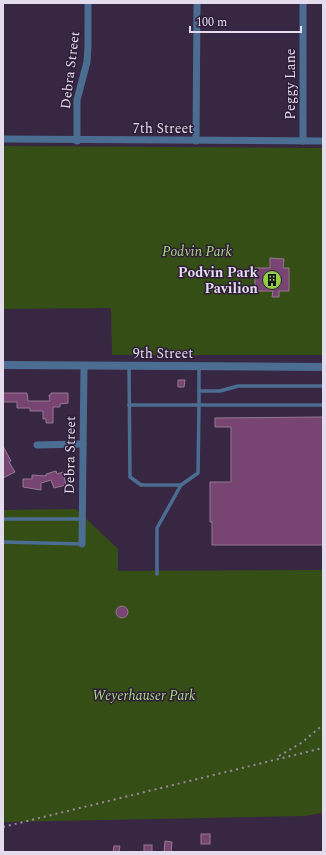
<svg xmlns="http://www.w3.org/2000/svg" width="326" height="855" font-family="Spectral,serif">
<style>
.park{fill:#354e16}
.building{fill:#784573;stroke:#967992}
.lines{fill:none;stroke-linecap:round;stroke-linejoin:round}
.service{stroke:#4b6d92;stroke-width:3.5}
.minor{stroke:#4b6d92;stroke-width:7}
.tertiary{stroke:#4b6d92;stroke-width:8}
.rail{stroke:#978ba0;stroke-width:2;stroke-dasharray:2 4;stroke-linecap:butt}
.labels{text-anchor:middle;dominant-baseline:central;stroke-width:3;stroke-linejoin:round;paint-order:stroke}
.street-label{font-size:14px;fill:#e4dbec;stroke:#2d1d37}
.park-label{font-size:14px;font-style:italic;fill:#acd980;stroke:#2d1d37}
.poi-label{font-size:14px;font-weight:bold;fill:#e4dbec;stroke:#2d1d37;text-anchor:end}
</style>
<rect width="100%" height="100%" fill="#372742"/>
<!-- park -->
<g class="park">
<path d="M3,146L323,148V355H112L111,308L3,309Z"/>
<path d="M76,509L118,549V571L323,570V813L304,816L3,822V510Z"/>
</g>
<!-- building -->
<g class="building">
<path d="M270,258L284,259L283,268H289V291H279V297H272L273,291H255V268H270Z"/>
<path d="M178,380H185L184,387H178Z"/>
<path d="M3,393H27L28,401H50L49,395H51V393H68V403L60,404V407H53V423H46V419H43V411H30V408H17V402H3Z"/>
<path d="M323,417V545H212V522H210V482H231V427H215V418Z"/>
<path d="M3,446L11,461L9,462L15,472L3,478Z"/>
<path d="M56,471L57,474L63,472L66,485L54,488L51,480L41,483V490L23,487V479H32V475L46,476V474Z"/>
<circle cx="122" cy="612" r="6"/>
<rect x="201" y="834" width="9" height="10"/>
<path d="M165,841L172,842L171,852H164Z"/>
<rect x="144" y="845" width="8" height="7"/>
<path d="M114,846H120L119,852H113Z"/>
</g>
<g class="lines">
<!-- service -->
<g class="service">
<path d="M129,366L130,477L141,485H181"/>
<path d="M199,367V405H323"/>
<path d="M199,391H220L238,386H323"/>
<path d="M129,405H199L198,473L181,485L157,528V574"/>
<path d="M3,519H82"/>
<path d="M3,542L82,544"/>
</g>
<!-- minor -->
<g class="minor">
<path d="M3,139L323,141"/>
<path d="M77,141V100L87,62L88,46V3"/>
<path d="M196,141L197,3"/>
<path d="M303,141V3"/>
<path d="M37,445L83,444"/>
<path d="M82,544L84,366"/>
</g>
<!-- tertiary -->
<path class="tertiary" d="M3,365L323,367"/>
<!-- rail -->
<g class="rail">
<path d="M279,756L301,743L323,725"/>
<path d="M3,827L323,748"/>
</g>
</g>
<!-- icons -->
<defs>
<symbol id="building-disc" viewBox="-11 -11 22 22"><circle r="9.5" fill="#8fcd42" stroke="#2d1d37"/><path d="M-4-6H4V6H1V3H-1V6H-4ZM-2.5-4.3h1.7v1.8h-1.7ZM.8-4.3h1.7v1.8H.8ZM-2.5-1h1.7V.8h-1.7ZM.8-1h1.7V.8H.8Z" fill="#111"/></symbol>
</defs>
<g fill-rule="evenodd">
<use href="#building-disc" x="261" y="269" width="22" height="22"/>
</g>
<g class="labels">
<!-- street labels -->
<g class="street-label">
<text transform="translate(70 70) rotate(-83)">Debra Street</text>
<text transform="translate(290 84) rotate(-90)">Peggy Lane</text>
<text x="163" y="128">7th Street</text>
<text x="163" y="353">9th Street</text>
<text transform="translate(70 455) rotate(-89)">Debra Street</text>
</g>
<!-- park labels -->
<g class="park-label">
<text x="197" y="251">Podvin Park</text>
<text x="144" y="695">Weyerhauser Park</text>
</g>
<!-- poi labels -->
<g class="poi-label">
<text x="258" y="272">Podvin Park<tspan x="258" dy="16">Pavilion</tspan></text>
</g>
</g>
<!-- border -->
<rect width="326" height="855" fill="none" stroke="#e4dbec" stroke-width="8"/>
<!-- scale -->
<path d="M190 26v6h111v-6" fill="none" stroke="#e4dbec" stroke-width="2"/>
<text x="196" y="26" font-size="12" fill="#e4dbec" stroke="#2d1d37" stroke-width="3" paint-order="stroke">100 m</text>
</svg>
